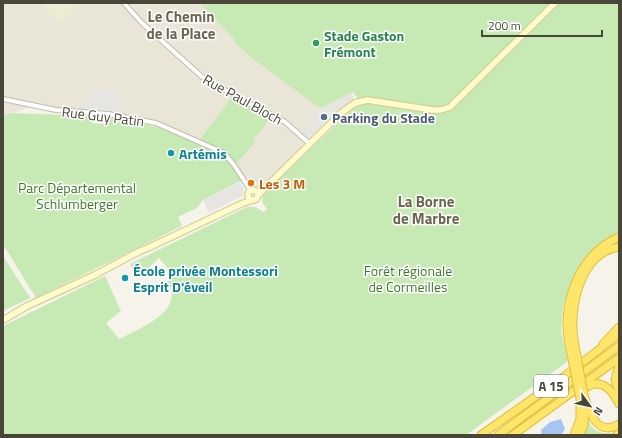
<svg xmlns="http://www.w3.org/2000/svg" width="622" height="438" font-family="'Titillium Web',sans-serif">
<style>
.residential{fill:#e9e6d8}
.education{fill:#eeebd4}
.green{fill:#c7e9b3}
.parking{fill:#e7e5e1}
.water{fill:#a6c6f1}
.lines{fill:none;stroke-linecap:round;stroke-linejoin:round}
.street-casing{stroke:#c1bdac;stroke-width:6}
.secondary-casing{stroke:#d5cf9a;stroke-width:8}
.highway-casing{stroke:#dfbe3a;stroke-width:9}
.street{stroke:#fff;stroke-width:4}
.secondary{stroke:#fffbca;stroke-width:5.5}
.highway{stroke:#ffe66b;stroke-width:7}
.highway-bridge-casing{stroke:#dfbe3a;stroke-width:9;stroke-linecap:butt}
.highway-bridge{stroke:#ffe66b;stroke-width:7}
.leisure-dot{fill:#2e9e5b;stroke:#fff;stroke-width:1.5}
.service-dot{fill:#5c6f8a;stroke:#fff;stroke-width:1.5}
.culture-dot{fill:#0f9aa8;stroke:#fff;stroke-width:1.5}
.food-dot{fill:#e8710a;stroke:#fff;stroke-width:1.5}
.labels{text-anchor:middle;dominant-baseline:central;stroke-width:3;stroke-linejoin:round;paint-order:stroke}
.shield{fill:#fff;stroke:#807d74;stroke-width:1}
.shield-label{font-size:13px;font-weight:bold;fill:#494538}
.leisure-label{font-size:14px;font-weight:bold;fill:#27864d;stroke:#fff;text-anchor:start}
.street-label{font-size:14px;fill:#494538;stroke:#fff}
.service-label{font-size:14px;font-weight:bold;fill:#4e5e75;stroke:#fff;text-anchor:start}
.culture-label{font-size:14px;font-weight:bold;fill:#0d838f;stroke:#fff;text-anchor:start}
.food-label{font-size:14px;font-weight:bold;fill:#c56008;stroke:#fff;text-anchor:start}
.park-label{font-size:14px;fill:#3b7c29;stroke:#fff}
.neighbourhood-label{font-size:15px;font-weight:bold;fill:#6c654f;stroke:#fff}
</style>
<rect width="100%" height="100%" fill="#f5f3ea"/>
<!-- residential -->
<path class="residential" d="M3,3H321L356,105L335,125L259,187L252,189L226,153L182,132L140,117L37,105L3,116Z"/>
<!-- education -->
<path class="education" d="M41,3H82L59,24Z"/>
<!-- green -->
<g class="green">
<path d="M203,3H619V234L615,235L591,255L575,277L563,306L561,331L568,361L466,435H3V326L105,276L121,311L106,323L119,339C138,329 187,311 167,282L172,273L159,258L147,269L136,276L130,264L247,207H255L264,212L267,209L262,202L263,194L360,102L353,92L320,108L253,59L234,42L235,40L202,6Z"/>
<path d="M232,97L271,117L253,140L255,142L236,164C227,150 215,146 200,139Z"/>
<path d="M11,113L92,116V123L104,124L105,117H118L168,130L206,146L225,156L242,180L203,200L197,208L178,217L182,226L36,298L3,244V116Z"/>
<path d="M3,256L30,298L3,311Z"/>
<path d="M588,420C593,433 604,435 617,432L613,435H583Z"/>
</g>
<!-- parking -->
<g class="parking">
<path d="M98,89L111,91L125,99L115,114L88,111L81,106Z"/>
<path d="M352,94L343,108L313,138H307L300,131L306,128L320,109Z"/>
<path d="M240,182L244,189L242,196L209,213L203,200Z"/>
</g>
<!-- water -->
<path class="water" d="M561,419L565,429L561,435H542L541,430L550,422Z"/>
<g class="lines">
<defs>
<g id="street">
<path d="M124,3L142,23L201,76L237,97L285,122L310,144"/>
<path d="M3,99L56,110L108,114L156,123L224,153L234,165L251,191"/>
</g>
<g id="secondary">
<circle cx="253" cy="195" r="5"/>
<path d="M258,195L341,113L355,103L367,100L433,110H441L450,107L555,3"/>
<path d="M93,276L138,252L150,247L241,204L252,200"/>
<path d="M3,320L27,306L97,274"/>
</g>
<g id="highway">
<path d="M574,340C569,308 580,253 619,247"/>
<path d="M569,344C561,303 579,254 619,237"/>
<path d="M603,344L619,327"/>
<path d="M619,365L615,380L619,392"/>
<path d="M585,388C602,377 612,390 619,404"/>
<path d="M584,395C588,410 597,438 619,424"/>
<path d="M481,435L562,378L619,334"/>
<path d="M498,435L619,346"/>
<path d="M513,435L619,358"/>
<path d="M574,435L580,419V398"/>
<path d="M580,435L584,424L585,410"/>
<path d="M617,435L619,433"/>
</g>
</defs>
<!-- street casing -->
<use href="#street" class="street-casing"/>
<!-- secondary casing -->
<use href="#secondary" class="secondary-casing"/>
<!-- highway casing -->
<use href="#highway" class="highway-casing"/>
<!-- street -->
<use href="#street" class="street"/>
<!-- secondary -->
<use href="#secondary" class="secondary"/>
<!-- highway -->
<use href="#highway" class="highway"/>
<defs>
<g id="highway-bridge">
<path d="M574,340L584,395"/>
<path d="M569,344L580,398"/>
</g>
</defs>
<!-- highway-bridge casing -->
<use href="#highway-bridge" class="highway-bridge-casing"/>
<!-- highway-bridge -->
<use href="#highway-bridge" class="highway-bridge"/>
</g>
<!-- markers -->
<circle class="leisure-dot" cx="316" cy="43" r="4"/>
<circle class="service-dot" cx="324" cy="117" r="4"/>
<g class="culture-dot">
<circle cx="171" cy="153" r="4"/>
<circle cx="125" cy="278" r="4"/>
</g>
<circle class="food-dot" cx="251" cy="183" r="4"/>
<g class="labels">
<!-- shield labels -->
<rect class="shield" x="534" y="375" width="34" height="22" rx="3"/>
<g class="shield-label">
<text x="551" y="386">A 15</text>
</g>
<!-- leisure labels -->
<g class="leisure-label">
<text x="324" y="35">Stade Gaston<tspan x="324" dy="16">Frémont</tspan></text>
</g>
<!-- street labels -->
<g class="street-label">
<text transform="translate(243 99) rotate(29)">Rue Paul Bloch</text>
<text transform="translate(103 116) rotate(7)">Rue Guy Patin</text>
</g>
<!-- service labels -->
<g class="service-label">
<text x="332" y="117">Parking du Stade</text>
</g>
<!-- culture labels -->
<g class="culture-label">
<text x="179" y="153">Artémis</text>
<text x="133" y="270">École privée Montessori<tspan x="133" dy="16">Esprit D'éveil</tspan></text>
</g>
<!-- food labels -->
<g class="food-label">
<text x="259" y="183">Les 3 M</text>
</g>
<!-- park labels -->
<g class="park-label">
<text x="77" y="187">Parc Départemental<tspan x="77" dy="16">Schlumberger</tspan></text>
<text x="408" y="270">Forêt régionale<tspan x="408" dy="16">de Cormeilles</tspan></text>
</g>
<!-- neighbourhood labels -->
<g class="neighbourhood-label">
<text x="181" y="16">Le Chemin<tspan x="181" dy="17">de la Place</tspan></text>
<text x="426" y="201">La Borne<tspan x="426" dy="17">de Marbre</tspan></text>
</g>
</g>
<!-- border -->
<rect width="622" height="438" fill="none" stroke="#494538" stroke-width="8"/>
<!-- north arrow -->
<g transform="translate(590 406) rotate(123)" stroke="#ffffff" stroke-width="3" paint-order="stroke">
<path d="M0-3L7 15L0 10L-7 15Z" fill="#494538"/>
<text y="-6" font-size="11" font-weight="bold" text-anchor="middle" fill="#494538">N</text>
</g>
<!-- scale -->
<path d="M482 30v6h120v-6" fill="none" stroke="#494538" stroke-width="2"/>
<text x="488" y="30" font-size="12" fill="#494538" stroke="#ffffff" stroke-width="3" paint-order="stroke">200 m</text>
</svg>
